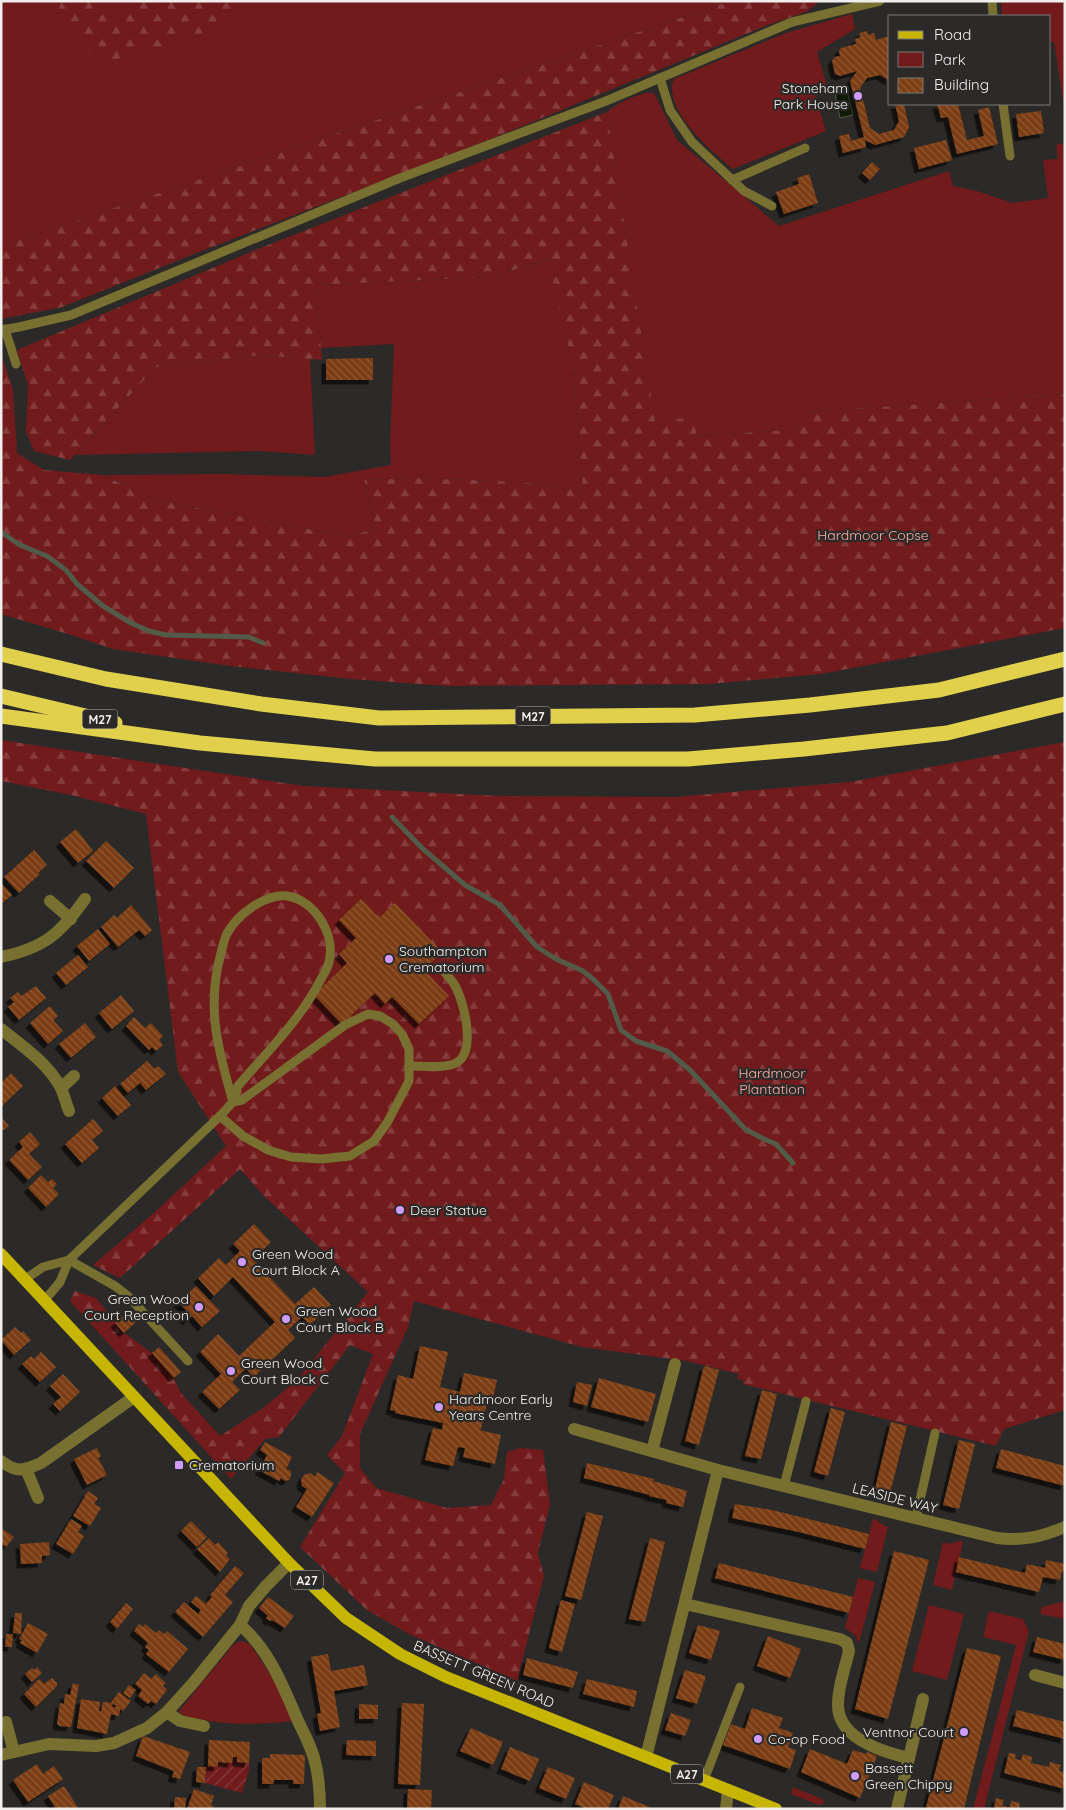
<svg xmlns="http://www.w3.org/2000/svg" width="1066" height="1810" font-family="Quicksand,sans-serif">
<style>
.green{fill:#711b1c}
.forest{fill:url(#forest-firs)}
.garden{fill:url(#garden-furrows)}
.water{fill:#0f1a01;stroke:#525a48}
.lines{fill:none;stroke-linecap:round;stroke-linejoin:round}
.stream{stroke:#525a48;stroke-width:5}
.building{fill:url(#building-back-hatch);filter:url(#shadow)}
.service{stroke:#787031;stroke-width:9}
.minor{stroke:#787031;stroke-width:12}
.primary{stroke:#c6b503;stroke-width:12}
.motorway{stroke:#e0d04b;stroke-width:15}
.poi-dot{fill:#d09dff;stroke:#2c2a28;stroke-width:2}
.labels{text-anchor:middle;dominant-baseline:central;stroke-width:4.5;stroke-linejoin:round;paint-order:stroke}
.shield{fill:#2c2a28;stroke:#b5b4b3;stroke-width:1}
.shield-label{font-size:12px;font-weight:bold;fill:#f0efee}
.poi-label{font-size:14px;fill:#f0efee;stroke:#2c2a28;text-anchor:start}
.park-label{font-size:14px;fill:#fcada6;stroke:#2c2a28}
.street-label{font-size:14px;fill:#f0efee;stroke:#2c2a28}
</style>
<defs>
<pattern id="forest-firs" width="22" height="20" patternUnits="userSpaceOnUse" patternTransform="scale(1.25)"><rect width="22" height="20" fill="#711b1c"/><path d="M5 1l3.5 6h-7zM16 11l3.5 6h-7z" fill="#863c3d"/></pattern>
<pattern id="garden-furrows" width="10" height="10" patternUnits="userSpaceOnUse" patternTransform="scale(1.25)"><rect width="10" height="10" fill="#711b1c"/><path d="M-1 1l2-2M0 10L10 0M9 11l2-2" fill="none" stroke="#863c3d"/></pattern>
<pattern id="building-back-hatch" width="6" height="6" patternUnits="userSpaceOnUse" patternTransform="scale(1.25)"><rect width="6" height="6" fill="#7c3e12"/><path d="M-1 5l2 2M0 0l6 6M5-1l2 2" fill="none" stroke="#8f5a35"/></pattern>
<filter id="shadow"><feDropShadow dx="-4.5" dy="4.5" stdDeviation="0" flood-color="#0009"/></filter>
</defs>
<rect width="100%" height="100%" fill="#2c2a28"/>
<!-- green -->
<g class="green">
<path d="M1,1H731L1,246Z"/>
<path d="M1001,1H1065V113L1054,42H1050V16H1002Z"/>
<path d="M852,14L855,29L817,52L827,86L813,89L826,131L733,169C711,151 675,120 672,90C671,87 673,82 674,79L786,33Z"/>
<path d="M646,93H654L677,140L779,226L949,171L953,186L977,191L1012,203L1048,198L1043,160L1058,159L1056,145L1065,143V394L807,412L804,429L695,436V417L655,422L607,112C619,102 631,97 646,93Z"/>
<path d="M549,259L573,367L583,491L521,482L413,478L364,480L376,528L350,537L155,500L104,475L222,474L324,477L391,465L390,444L394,344L321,348L316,285L492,277Z"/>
<path d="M261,355L310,359L315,455L260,451L75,455L156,367Z"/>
<path d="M873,1519C879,1520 881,1525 888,1527L877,1572L860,1568Z"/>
<path d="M959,1541L963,1542L952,1590L933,1585L943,1542L949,1544Z"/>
<path d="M858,1578L875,1582L859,1643L855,1635L845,1628Z"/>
<path d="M1065,1601V1619L1040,1614L1042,1607Z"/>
<path d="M929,1605L964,1614L947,1680L912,1671Z"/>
<path d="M989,1611L1023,1619L1029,1631L984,1809H973L1016,1645L983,1637Z"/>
<path d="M242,1641L250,1644L273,1679L293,1721C256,1725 218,1726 182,1715L179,1711L234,1644Z"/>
<path d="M793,1787L824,1800L823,1804L819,1805L791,1794Z"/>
</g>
<!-- forest -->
<g class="forest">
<path d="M62,1H97L110,24L142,1H246V11L220,28L160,48L98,64L57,12Z"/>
<path d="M731,1H820L806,12L765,26L498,136L199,252L62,307L1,319V246Z"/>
<path d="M607,112L655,421L695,417L696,436L803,429L807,412L1065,394V628L821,674L709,684L446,686L351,679L230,666L113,649L68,634L1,614V354L13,389L17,453L44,470L103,475L155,500L350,537L376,528L364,480L413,478L521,482L583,491L573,367L548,259L492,277L316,285L322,360L261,355L156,367L70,460L34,451L26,432L28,385L17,350L258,249Z"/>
<path d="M1,740L304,786L499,796L675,797L850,782L1065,742V1410L1004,1429L996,1446L743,1384V1380L737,1379L739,1374L687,1361L582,1347L414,1301L408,1327L360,1434V1468L376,1488L447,1508L491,1505L504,1479L507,1452L520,1448L543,1450L550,1504L538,1553L544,1576L517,1681L409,1634L367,1610L300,1547L345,1473L327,1455L342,1436L373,1354L350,1345L279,1437L265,1439L231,1479L70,1301L75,1291L96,1298L124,1333L152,1353L174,1378L180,1392L220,1436L263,1408L297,1380L368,1292L265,1197L240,1169L120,1278L93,1265L155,1212L226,1146L178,1072L146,814L71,795L1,781Z"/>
</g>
<!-- garden -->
<path class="garden" d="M233,1757H237V1762L249,1763V1770L242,1793L205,1783L206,1767L208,1766L217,1767L218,1762L232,1763Z"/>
<!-- water -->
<path class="water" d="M847,91L853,115L840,118L835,94Z"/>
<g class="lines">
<!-- stream -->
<g class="stream">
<path d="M1,532L20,545L47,556L66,570L77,584L103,606L131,623L149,631L166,635L249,637L263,643"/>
<path d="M392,817L422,848L465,885L500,905L537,947L556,959L583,971L594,980L608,994L621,1030L636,1041L667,1051L690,1070L745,1129L764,1139L776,1144L793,1163"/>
</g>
</g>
<!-- building -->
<g class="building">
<path d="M867,31L868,35L874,33L876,40L890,36V81L880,75L867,78L860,88L870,128L879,134L894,130L899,121L895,104H904L909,127L904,137L875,145L865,140L866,147L843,153L839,136L849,134L851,141L864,137L850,81L857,71L840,76L835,74L832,61L835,57L840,56L839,51L841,48L856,44L855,39L861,37L859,33Z"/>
<path d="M937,104H958L967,140L984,136L978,110L989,107L998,144L957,154L948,117L941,118Z"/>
<path d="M1041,111L1044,133L1019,137L1016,114Z"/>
<path d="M946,140L952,160L919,169L914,148Z"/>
<path d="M872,162L880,169L870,180L862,173Z"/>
<path d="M809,174L818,203L784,214L776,192L799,184L797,178Z"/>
<path d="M373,358V380H326V359Z"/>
<path d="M76,829L93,851L78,863L60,842Z"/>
<path d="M106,841L134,868L114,888L86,861Z"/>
<path d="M34,850L47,865L38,873L40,874L19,893L4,877Z"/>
<path d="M1,883L12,895L1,904Z"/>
<path d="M361,899L379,918L395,903L442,952L424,970L449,996L419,1024L392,997L385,1004L375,993L342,1024L314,995L347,963L339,954L356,938L339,920Z"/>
<path d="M131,905L152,930L145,936L139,930L118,947L101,927L114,915L117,918Z"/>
<path d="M98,929L110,944L89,961L77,946Z"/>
<path d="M78,955L88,967L66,985L56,973Z"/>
<path d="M36,986L46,998L19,1020L8,1007L14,1002L10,998L18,992L21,996Z"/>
<path d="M121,995L134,1011L112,1029L99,1013Z"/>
<path d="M50,1006L58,1016L53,1020L63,1031L48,1044L30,1023Z"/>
<path d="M134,1017L145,1028L151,1023L163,1036L159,1040L163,1045L156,1051L152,1047L149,1050L126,1026Z"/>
<path d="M85,1023L96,1037L71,1058L59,1044Z"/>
<path d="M147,1061L154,1069L158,1066L166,1074L146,1090L140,1083L128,1093L120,1084Z"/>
<path d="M11,1073L23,1086L1,1107V1083Z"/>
<path d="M115,1086L131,1105L118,1116L102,1098Z"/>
<path d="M1,1117L9,1126L1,1132Z"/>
<path d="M93,1119L103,1131L92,1140L99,1148L82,1163L65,1144Z"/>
<path d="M30,1132L40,1144L29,1154L42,1167L28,1180L9,1160L23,1147L19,1142Z"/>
<path d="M41,1175L48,1182L52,1179L57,1184L53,1188L59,1194L46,1207L28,1188Z"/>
<path d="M254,1224L271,1242L253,1260L295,1304L314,1287L331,1305L310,1325L302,1317L288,1330L295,1338L254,1377L246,1369L239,1375L232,1382L240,1390L219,1409L202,1392L221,1374L200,1352L218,1334L239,1356L275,1322L233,1277L214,1296L198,1278L219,1258L226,1265L240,1251L233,1244Z"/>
<path d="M196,1286L220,1311L202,1327L192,1316L187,1321L182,1315L187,1311L178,1302Z"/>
<path d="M128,1312L136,1322L124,1333L115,1323Z"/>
<path d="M15,1327L21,1333L23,1331L31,1340L14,1355L1,1340Z"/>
<path d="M420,1346L448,1352L440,1387L460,1392L464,1373L497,1380L493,1398L485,1396L484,1403H487L481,1429L479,1430L501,1435L495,1464L463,1457L465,1448L458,1447L453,1466L425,1460L433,1428L442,1430L443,1423L395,1413L396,1411L390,1410L398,1375L413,1379Z"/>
<path d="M159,1347L181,1372L174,1378L152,1353Z"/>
<path d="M41,1352L56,1367L40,1382L22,1364L31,1356L34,1359Z"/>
<path d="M704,1366L719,1370L699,1445L685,1441Z"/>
<path d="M63,1374L80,1392L60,1411L53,1404L61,1397L50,1386Z"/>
<path d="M599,1378L656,1394L648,1422L591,1407Z"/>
<path d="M577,1382L592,1385L587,1406L573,1402Z"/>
<path d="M762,1390L777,1394L761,1459L745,1456Z"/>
<path d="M831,1408L845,1412L828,1476L814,1472Z"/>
<path d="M891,1422L907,1426L890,1493L875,1489Z"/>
<path d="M959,1440L975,1444L959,1509L943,1505Z"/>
<path d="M265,1442L292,1457L286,1469L291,1471V1476L289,1480L285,1481L281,1478L279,1481L259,1470L267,1455L260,1450Z"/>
<path d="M97,1448L101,1456L98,1458L107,1475L87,1485L74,1459Z"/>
<path d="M1001,1449L1065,1466V1486L996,1468Z"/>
<path d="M587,1463L654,1479L653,1481L687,1491L683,1507L666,1503L667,1500L649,1496L650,1495L584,1478Z"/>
<path d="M317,1472L334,1483L312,1517L296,1507L307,1489L302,1486L301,1480L304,1475L310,1473L315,1477Z"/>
<path d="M88,1491L98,1498L94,1504L101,1508L90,1526L73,1516Z"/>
<path d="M735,1504L772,1510L869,1534L865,1549L799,1532L732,1518Z"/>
<path d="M587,1512L603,1516L581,1600L565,1596Z"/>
<path d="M71,1519L82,1526L78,1532L84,1536L73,1554L56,1544Z"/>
<path d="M191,1521L207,1537L197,1547L181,1531Z"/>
<path d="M1,1528L14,1537L6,1547L1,1543Z"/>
<path d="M209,1538L215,1545L218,1542L228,1553L226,1555L230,1559L220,1572L197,1549Z"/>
<path d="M650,1538L665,1542L645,1622L629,1619Z"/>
<path d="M49,1542L50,1555L42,1556V1563L21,1564L20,1544Z"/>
<path d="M894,1551L929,1560L888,1719L855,1709Z"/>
<path d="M959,1557L1025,1573L1027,1564L1045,1568L1046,1560L1065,1564V1572L1062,1571L1060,1580L1043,1577L1039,1592L956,1572Z"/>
<path d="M719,1563L853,1597L849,1613L715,1578Z"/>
<path d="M235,1566L244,1573L225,1595L233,1602L203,1637L175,1612L184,1602L198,1614L201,1610L191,1602L196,1596L206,1604L212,1597L210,1595Z"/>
<path d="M268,1597L294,1616L285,1628L272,1620L270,1621L266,1618L268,1616L259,1608Z"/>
<path d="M561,1600L575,1604L562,1652L549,1648Z"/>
<path d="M126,1603L133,1609L117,1629L110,1622Z"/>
<path d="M15,1613H22L21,1634L13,1633Z"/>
<path d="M28,1623L48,1634L37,1653L20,1643L22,1640L19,1639Z"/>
<path d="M139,1624L143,1627L145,1624L156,1633L159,1630L164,1634L167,1631L188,1649L169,1672L146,1654L149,1650L145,1647L148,1643L134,1631Z"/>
<path d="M698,1625L720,1631L711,1660L689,1653Z"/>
<path d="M6,1634H13L12,1647H5Z"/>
<path d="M768,1636L801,1649L790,1678L757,1666Z"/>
<path d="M1037,1637L1065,1644V1660L1033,1652Z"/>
<path d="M967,1648L1001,1656L964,1809H929L926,1808Z"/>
<path d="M328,1654L331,1671L364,1665L368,1685L334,1691L340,1727L320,1731L317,1714L321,1713L311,1657Z"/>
<path d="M527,1658L578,1672L573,1688L523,1675Z"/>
<path d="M37,1667L42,1673L32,1682L25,1674L32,1668L34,1670Z"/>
<path d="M685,1670L706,1676L697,1704L676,1698Z"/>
<path d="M144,1673L151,1679L156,1674L166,1683L163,1686L167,1690L156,1704L151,1701L148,1704L138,1696L142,1690L135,1684Z"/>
<path d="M52,1678L57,1683V1686L36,1707L24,1694L39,1679L44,1684Z"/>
<path d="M587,1679L637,1691L634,1707L583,1694Z"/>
<path d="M73,1683L79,1685L71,1727L60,1726L57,1724L60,1703L64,1704L65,1694L70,1695Z"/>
<path d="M129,1685L136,1690L130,1698L123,1693Z"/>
<path d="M119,1692L131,1701L123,1711L120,1709L119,1716L111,1714L107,1734L77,1728L81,1699L100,1702L99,1711H101L103,1702L113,1703L112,1707H117L113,1703L111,1702Z"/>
<path d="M402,1703L424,1704L420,1785L398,1784Z"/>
<path d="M359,1704L378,1705V1719H359Z"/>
<path d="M752,1708L783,1718L779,1728L793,1733L788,1747L796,1750L790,1769L723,1745L731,1724L745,1729Z"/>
<path d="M1017,1710L1065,1722V1739L1013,1726Z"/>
<path d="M671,1713L691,1720L685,1736L665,1730Z"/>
<path d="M471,1728L503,1742L493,1765L460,1751Z"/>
<path d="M143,1736L190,1752L180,1779L172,1777L174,1771L136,1756Z"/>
<path d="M209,1740L250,1742L249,1763L237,1762V1757H233L232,1763L218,1762V1767L208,1766Z"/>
<path d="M347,1740L376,1741V1756L346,1755Z"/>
<path d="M510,1747L539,1759L530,1781L501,1769Z"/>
<path d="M810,1749L847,1764L853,1750L866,1754L867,1752L877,1756L860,1798L801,1772Z"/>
<path d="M1009,1753L1016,1754L1015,1759L1021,1760L1023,1754L1032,1757L1031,1763L1049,1767L1050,1762L1061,1765L1059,1771L1063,1772L1065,1768V1789L1004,1773Z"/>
<path d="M270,1754L305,1755L304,1784H293V1780H274L273,1784H262V1758H270Z"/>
<path d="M37,1764L43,1774L54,1766L63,1779L28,1802L13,1780Z"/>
<path d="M197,1767H206L205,1783L196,1782Z"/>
<path d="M548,1767L575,1778L566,1799L539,1788Z"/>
<path d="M584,1782L614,1795L608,1809H587L575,1804Z"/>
<path d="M64,1786L79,1809H56L48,1796Z"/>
<path d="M194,1789L214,1796L211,1805L214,1807L213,1809H187Z"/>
<path d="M408,1789L432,1790L431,1809H407Z"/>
<path d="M623,1796L654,1809H618Z"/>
<path d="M175,1797L186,1798L185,1809H174Z"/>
<path d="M996,1798L1004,1800L1002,1806L1010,1807L1011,1801L1020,1803L1019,1809H994Z"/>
</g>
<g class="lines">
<!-- service -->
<g class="service">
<path d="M992,1L993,16"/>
<path d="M660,78L670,110L692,142L744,191L772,206"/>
<path d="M1003,104L1010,156"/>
<path d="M732,180L805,148"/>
<path d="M5,329L16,364"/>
<path d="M1,330L19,327L71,315L400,178L606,101L792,22L880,1"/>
<path d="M410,1066C423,1066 443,1069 456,1063C477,1052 464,1000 454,984C451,979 446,974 442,969"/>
<path d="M220,1116L243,1136L268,1150L291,1157L321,1159L350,1156L374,1141L387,1123L409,1081V1049L402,1034L393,1024L380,1016L368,1014L345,1025L242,1100L233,1102"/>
<path d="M24,1280L43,1267L69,1260L115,1286L128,1296L188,1361"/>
<path d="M44,1301L60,1282L69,1260L220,1116L233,1102L238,1086C267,1052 301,1019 321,979C324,974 328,968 329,962C336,935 315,900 287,896C265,894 238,914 228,932C224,937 223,947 221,953C206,1007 218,1050 233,1102"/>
<path d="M784,1486L806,1401"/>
<path d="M916,1518L935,1433"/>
<path d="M704,1780L740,1687"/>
</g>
<!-- minor -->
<g class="minor">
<path d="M50,901L71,919"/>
<path d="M1,957C44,948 60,934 85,899"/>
<path d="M1,1029C22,1046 48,1063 61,1088C64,1095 66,1103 69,1111"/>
<path d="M61,1088L74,1076"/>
<path d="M574,1429L718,1470L997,1538C1022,1541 1042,1537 1065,1527"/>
<path d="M652,1451L675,1364"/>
<path d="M1,1461C17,1473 23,1471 41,1463L134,1397"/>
<path d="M26,1469L38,1498"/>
<path d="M685,1604L840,1639L847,1643L849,1651C845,1668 838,1687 838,1704C837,1738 883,1752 909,1758"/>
<path d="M240,1625C270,1650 284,1689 299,1723C306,1737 313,1751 316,1766C319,1780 320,1795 320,1809"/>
<path d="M1035,1675L1065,1683"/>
<path d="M167,1712L180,1721L204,1726"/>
<path d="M6,1722L14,1752"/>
<path d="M1,1755L49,1744L96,1746L114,1743L147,1728L167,1712L194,1682L240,1625L249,1606L266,1586L289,1563"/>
<path d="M646,1757L718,1470"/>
<path d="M726,1809L728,1790"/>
<path d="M897,1809L923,1699"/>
</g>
<!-- primary -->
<path class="primary" d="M1,1254L289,1563L346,1618L400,1654L446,1677L776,1809"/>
<!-- motorway -->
<g class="motorway">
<path d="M1,654L106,679L261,704L379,718L695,715L810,705L939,690L1065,659"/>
<path d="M1,696L115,723"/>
<path d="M1,716L200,743L375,759H688L804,749L947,733L1065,704"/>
</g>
</g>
<!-- markers -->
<g class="poi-dot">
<circle cx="858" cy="96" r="5"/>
<circle cx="389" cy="959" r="5"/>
<circle cx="400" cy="1210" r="5"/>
<circle cx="242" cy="1262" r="5"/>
<circle cx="199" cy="1307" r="5"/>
<circle cx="286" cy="1319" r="5"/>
<circle cx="231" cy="1371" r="5"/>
<circle cx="439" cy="1407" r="5"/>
<rect x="174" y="1460" width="10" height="10" rx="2.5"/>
<circle cx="964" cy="1732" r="5"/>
<circle cx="758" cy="1739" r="5"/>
<circle cx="855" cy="1776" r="5"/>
</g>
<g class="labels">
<!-- shield labels -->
<g class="shield">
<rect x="515.5" y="706.5" width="35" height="19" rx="4"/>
<rect x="82.5" y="709.5" width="35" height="19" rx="4"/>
<rect x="291" y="1570.5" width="32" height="19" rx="4"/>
<rect x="671" y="1764.5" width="32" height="19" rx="4"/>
</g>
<g class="shield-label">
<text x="533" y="716">M27</text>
<text x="100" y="719">M27</text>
<text x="307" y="1580">A27</text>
<text x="687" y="1774">A27</text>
</g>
<!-- poi labels -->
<g class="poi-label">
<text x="848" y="88" text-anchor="end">Stoneham<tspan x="848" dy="16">Park House</tspan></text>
<text x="399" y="951">Southampton<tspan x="399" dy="16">Crematorium</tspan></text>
<text x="410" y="1210">Deer Statue</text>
<text x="252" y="1254">Green Wood<tspan x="252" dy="16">Court Block A</tspan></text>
<text x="189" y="1299" text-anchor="end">Green Wood<tspan x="189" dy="16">Court Reception</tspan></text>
<text x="296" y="1311">Green Wood<tspan x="296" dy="16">Court Block B</tspan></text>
<text x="241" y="1363">Green Wood<tspan x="241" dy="16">Court Block C</tspan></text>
<text x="449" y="1399">Hardmoor Early<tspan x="449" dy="16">Years Centre</tspan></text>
<text x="189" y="1465">Crematorium</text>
<text x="954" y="1732" text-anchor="end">Ventnor Court</text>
<text x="768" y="1739">Co-op Food</text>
<text x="865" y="1768">Bassett<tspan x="865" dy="16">Green Chippy</tspan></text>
</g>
<!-- park labels -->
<g class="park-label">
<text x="873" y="535">Hardmoor Copse</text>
<text x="772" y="1073">Hardmoor<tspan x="772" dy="16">Plantation</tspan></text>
</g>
<!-- street labels -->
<g class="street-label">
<text transform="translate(895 1498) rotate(14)">LEASIDE WAY</text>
<text transform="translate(484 1674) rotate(23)">BASSETT GREEN ROAD</text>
</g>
</g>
<!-- border -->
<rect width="1066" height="1810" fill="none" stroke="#f0efee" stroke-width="5"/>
<!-- legend -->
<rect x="888" y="15" width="162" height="90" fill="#2c2a28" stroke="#7a7977"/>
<rect x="898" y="31" width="25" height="8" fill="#c6b503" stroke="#7a7977"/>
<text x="934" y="40" font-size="15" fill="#f0efee">Road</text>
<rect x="898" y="52" width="25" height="15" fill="#711b1c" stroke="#7a7977"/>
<text x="934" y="65" font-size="15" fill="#f0efee">Park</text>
<rect x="898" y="78" width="25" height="15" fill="url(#building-back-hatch)" stroke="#7a7977"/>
<text x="934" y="90" font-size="15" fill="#f0efee">Building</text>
</svg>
